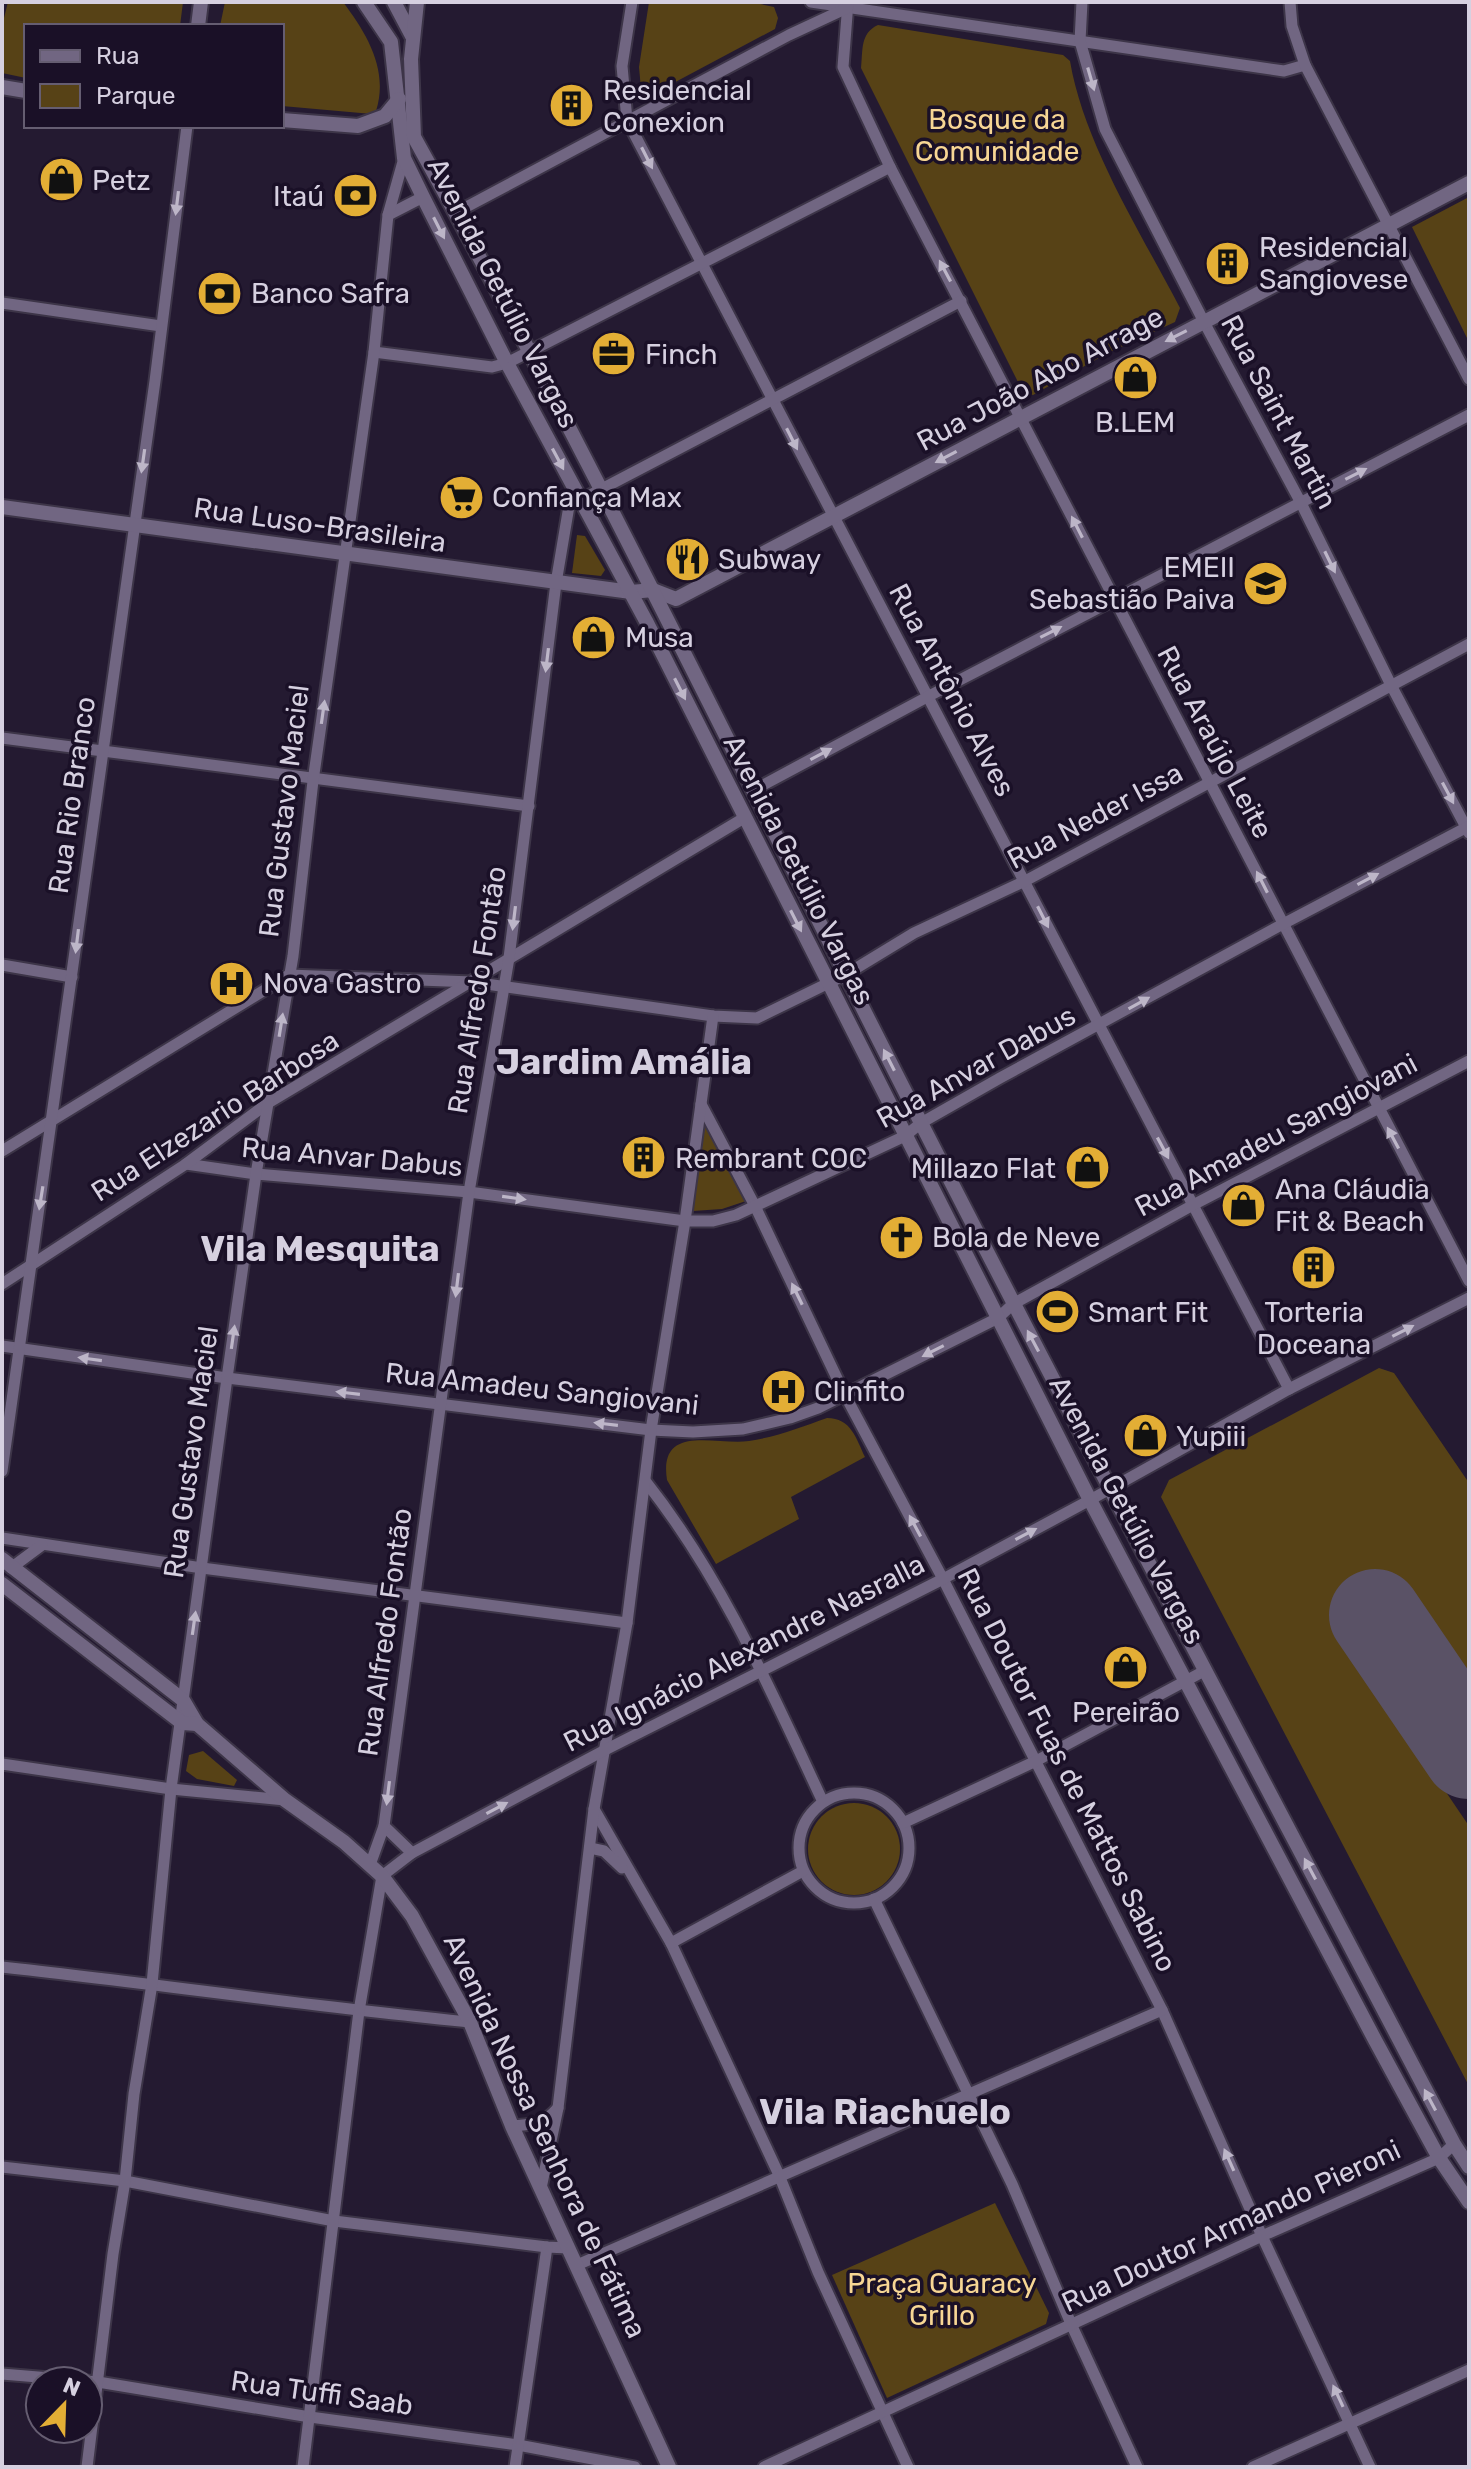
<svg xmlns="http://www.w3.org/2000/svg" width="1471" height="2469" font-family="Rubik,sans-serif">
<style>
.green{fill:#574216}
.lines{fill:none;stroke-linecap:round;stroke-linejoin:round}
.runway{stroke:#5a5266;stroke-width:92}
.minor-casing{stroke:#3d3548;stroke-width:15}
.tertiary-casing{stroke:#3d3548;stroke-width:18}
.secondary-casing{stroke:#3d3548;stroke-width:18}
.minor{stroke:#716682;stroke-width:11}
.tertiary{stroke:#716682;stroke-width:14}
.secondary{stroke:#716682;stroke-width:14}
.oneway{fill:#bdb6c8}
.labels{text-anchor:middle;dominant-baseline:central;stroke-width:7;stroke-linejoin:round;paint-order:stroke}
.poi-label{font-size:28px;fill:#d6d0e0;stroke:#1a1027;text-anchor:start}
.park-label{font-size:28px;fill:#f7d694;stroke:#1a1027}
.street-label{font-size:28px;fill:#d6d0e0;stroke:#1a1027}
.district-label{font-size:36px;font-weight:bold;fill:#d6d0e0;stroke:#1a1027}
</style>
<rect width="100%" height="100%" fill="#241a31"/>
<!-- green -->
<g class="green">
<path d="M8,2H183L180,26H26V78L2,73V26Z"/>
<path d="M225,2H343C367,34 389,70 376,111L372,114L282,106V26H220Z"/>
<path d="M649,2H751L774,7L778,18L775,29L651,95L641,89L639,67Z"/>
<path d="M878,25L1063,55L1070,61C1084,144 1141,233 1180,308L1175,322L1106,354L1033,395L1023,392L861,68C863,50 860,33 878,25Z"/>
<path d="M1469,197V342L1412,227Z"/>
<path d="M577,535L585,536L605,570L601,576L572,573Z"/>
<path d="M705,1124L746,1201L722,1209L693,1211Z"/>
<path d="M1379,1368L1394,1373L1469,1483V1681L1404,1584L1394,1578L1338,1614L1332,1624L1469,1826V2086L1161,1497L1169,1480Z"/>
<path d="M827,1418C851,1418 856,1438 865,1457L791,1497L799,1519L716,1564L667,1480C658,1422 717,1446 749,1441C776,1437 802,1427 827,1418Z"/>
<path d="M203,1751L237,1780L234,1786L197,1779L186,1771L189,1755Z"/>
<circle cx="854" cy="1849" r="46"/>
<path d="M995,2203L1049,2313L1046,2324L887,2398L832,2275Z"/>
</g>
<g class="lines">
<!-- runway -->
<path class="runway" d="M1375,1615L1469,1753"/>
<defs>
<g id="minor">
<path d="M632,2L622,66L627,120L1289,1389"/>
<path d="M811,2L1284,71L1305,65"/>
<path d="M848,2L843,67L890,167L1469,1281"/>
<path d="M1082,2L1080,41L1105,129L1204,322L1301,503L1391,685L1469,833"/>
<path d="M1290,2L1292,26L1305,65L1469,379"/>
<path d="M455,213L789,35L847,8"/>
<path d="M388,215L423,197"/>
<path d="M2,303L161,326"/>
<path d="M374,352L492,367L507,363L890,167"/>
<path d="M2,738L529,806"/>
<path d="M752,791L929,696L1469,415"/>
<path d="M2,965L72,977"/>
<path d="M701,1104L755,1206L845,1395L943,1579L1162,2010L1262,2236L1370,2467"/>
<path d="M2,1151L289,975L472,982L713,1016L757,1018L845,975L914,933L1025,881L1469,644"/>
<path d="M186,1164L256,1174L469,1192L685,1221H713L736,1215L905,1136L921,1123L1000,1078L1283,924L1469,826"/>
<path d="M2,1284L186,1164L268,1103L744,818"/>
<path d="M2,1346L227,1378L651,1430L693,1432L743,1429L790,1418L818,1408L998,1318L1013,1304L1193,1205L1469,1061"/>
<path d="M2,1471L155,381L187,126"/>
<path d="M646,1482C722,1578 771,1691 823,1802"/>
<path d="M2,1538L202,1568L627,1623"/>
<path d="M11,1568L42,1545"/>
<path d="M2,1764L171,1789L285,1800"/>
<circle cx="854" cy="1848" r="55"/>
<path d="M594,1809L671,1943L779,2175L818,2272L908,2467"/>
<path d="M903,1823L1036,1761L1206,1670"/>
<path d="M384,1826L412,1853"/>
<path d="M590,1848L604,1851L622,1868"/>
<path d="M370,1865L384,1826L469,1192L509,958L556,583L569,506L961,301"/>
<path d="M874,1899L1012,2184L1072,2326L1137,2467"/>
<path d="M671,1943L803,1871"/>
<path d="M2,1967C158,1984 314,2007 470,2022"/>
<path d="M558,2108L594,1809L627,1623L651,1430L685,1221L713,1016"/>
<path d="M512,2126C534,2124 543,2125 558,2108L541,2188"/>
<path d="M2,2167L125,2181L334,2221L547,2247L568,2248"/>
<path d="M577,2265L1162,2010"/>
<path d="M2,2374L98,2382L310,2417L518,2445L635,2467"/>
<path d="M87,2467L113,2254L125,2181L134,2094L152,1984L171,1789L227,1378L256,1174L293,956L313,781L374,352L388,215L404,158"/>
<path d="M303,2467L359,2011L382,1876L412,1853L605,1750L943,1579L1090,1500L1289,1389L1469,1298"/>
<path d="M515,2467L547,2247"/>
<path d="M764,2467L1262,2236L1439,2158L1454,2144"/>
<path d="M1253,2467L1469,2370"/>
</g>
<g id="tertiary">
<path d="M2,87L26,91"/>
<path d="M2,507L631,592L653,590L676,599L1469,183"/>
<path d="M2,1559L183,1700L197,1724L285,1800L344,1842L382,1876L412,1916L470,2022L512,2126L669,2467"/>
<path d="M2,1584L182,1723L197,1724"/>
</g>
<g id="secondary">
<path d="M364,2L391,42L404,158L423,197L507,363L646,621L1090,1500L1375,2040L1439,2158L1469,2202"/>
<path d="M394,2L412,36"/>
<path d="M417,2L411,59L414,137C592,459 751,790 918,1117C1093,1461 1275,1802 1454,2144L1469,2167"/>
<path d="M198,26L201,2"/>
<path d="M282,120L358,126L385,116L399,99"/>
</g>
</defs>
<!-- minor casing -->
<use href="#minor" class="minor-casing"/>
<!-- tertiary casing -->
<use href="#tertiary" class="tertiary-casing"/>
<!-- secondary casing -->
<use href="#secondary" class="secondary-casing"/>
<!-- minor -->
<use href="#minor" class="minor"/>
<!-- tertiary -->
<use href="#tertiary" class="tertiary"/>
<!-- secondary -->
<use href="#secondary" class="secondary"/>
</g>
<!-- one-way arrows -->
<defs><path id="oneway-solid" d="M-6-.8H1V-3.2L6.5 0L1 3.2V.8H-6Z" transform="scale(2)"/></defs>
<g class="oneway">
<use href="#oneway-solid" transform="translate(1091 79) rotate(74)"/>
<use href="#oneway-solid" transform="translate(647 158) rotate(63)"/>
<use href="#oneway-solid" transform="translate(177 203) rotate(97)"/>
<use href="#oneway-solid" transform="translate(439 228) rotate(63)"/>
<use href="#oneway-solid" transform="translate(945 271) rotate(-118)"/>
<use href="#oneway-solid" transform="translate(1176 336) rotate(153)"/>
<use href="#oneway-solid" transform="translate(792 439) rotate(63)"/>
<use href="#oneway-solid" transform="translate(946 457) rotate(152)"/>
<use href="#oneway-solid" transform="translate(558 459) rotate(62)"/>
<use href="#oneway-solid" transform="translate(143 461) rotate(98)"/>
<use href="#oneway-solid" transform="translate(1356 474) rotate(-27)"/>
<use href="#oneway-solid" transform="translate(1077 527) rotate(-117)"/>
<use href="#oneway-solid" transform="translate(1330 562) rotate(64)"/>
<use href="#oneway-solid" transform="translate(1051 632) rotate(-27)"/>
<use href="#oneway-solid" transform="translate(547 660) rotate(97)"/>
<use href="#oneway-solid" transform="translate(680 689) rotate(63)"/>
<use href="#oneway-solid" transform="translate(323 712) rotate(-82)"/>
<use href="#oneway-solid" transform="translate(821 754) rotate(-28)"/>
<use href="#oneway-solid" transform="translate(1448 793) rotate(62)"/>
<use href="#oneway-solid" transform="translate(1368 879) rotate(-28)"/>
<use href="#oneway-solid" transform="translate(1262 882) rotate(-117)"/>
<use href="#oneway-solid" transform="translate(1043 917) rotate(63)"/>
<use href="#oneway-solid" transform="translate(514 918) rotate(97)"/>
<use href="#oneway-solid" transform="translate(796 921) rotate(63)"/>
<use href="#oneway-solid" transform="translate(77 941) rotate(97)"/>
<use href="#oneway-solid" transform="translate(1139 1003) rotate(-29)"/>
<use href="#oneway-solid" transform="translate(281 1025) rotate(-81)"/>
<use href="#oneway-solid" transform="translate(889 1060) rotate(-117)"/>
<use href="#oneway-solid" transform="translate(1393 1138) rotate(-118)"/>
<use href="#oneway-solid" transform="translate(1163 1148) rotate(62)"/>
<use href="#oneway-solid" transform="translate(41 1198) rotate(99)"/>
<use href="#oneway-solid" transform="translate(514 1198) rotate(8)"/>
<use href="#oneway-solid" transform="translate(457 1285) rotate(97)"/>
<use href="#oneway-solid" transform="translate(797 1294) rotate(-116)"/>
<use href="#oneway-solid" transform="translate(1403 1331) rotate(-27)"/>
<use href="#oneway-solid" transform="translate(233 1337) rotate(-82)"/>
<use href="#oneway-solid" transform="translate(1033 1341) rotate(-118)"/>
<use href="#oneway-solid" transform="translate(933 1351) rotate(153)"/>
<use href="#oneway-solid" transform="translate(90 1359) rotate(-172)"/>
<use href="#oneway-solid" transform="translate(348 1393) rotate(-173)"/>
<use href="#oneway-solid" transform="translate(606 1424) rotate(-173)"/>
<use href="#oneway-solid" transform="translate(915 1526) rotate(-118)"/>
<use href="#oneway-solid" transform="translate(1026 1534) rotate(-28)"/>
<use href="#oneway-solid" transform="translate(194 1623) rotate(-82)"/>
<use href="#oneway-solid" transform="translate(388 1793) rotate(97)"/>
<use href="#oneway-solid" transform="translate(497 1808) rotate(-28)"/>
<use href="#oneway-solid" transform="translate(1310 1869) rotate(-118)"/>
<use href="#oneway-solid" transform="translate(1430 2100) rotate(-118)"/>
<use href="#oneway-solid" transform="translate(1229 2160) rotate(-114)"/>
<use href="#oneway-solid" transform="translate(1338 2396) rotate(-115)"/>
</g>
<!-- icons -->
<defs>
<symbol id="building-disc" viewBox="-11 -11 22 22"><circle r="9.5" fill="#e3ae35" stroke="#1a1027"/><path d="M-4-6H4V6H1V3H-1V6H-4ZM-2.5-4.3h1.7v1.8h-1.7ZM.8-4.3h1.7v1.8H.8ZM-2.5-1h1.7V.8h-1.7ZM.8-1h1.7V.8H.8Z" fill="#111"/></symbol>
<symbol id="shop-disc" viewBox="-11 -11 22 22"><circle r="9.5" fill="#e3ae35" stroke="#1a1027"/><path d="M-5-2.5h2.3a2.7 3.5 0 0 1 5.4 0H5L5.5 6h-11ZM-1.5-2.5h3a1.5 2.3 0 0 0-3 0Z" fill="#111"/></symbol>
<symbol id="bank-disc" viewBox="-11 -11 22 22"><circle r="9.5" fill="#e3ae35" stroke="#1a1027"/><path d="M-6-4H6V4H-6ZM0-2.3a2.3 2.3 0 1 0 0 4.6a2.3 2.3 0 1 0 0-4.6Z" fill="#111"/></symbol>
<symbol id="office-disc" viewBox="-11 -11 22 22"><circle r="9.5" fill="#e3ae35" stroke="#1a1027"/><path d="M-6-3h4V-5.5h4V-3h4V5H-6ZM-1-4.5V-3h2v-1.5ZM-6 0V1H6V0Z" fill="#111"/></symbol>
<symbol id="supermarket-disc" viewBox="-11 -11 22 22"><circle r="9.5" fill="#e3ae35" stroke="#1a1027"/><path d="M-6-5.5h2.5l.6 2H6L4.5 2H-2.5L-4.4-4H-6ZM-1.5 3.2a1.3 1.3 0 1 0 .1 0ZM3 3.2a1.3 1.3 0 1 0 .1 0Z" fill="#111"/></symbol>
<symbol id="restaurant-disc" viewBox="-11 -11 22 22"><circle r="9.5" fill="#e3ae35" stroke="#1a1027"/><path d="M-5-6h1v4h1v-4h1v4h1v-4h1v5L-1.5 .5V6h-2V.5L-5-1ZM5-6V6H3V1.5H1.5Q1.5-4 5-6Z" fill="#111"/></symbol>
<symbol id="school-disc" viewBox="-11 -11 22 22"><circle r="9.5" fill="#e3ae35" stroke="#1a1027"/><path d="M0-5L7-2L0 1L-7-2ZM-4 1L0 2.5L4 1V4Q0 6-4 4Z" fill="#111"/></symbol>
<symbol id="hospital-disc" viewBox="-11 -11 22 22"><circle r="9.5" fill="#e3ae35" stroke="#1a1027"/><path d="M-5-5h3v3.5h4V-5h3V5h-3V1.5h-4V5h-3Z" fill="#111"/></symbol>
<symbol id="church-disc" viewBox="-11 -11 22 22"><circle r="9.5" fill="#e3ae35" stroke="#1a1027"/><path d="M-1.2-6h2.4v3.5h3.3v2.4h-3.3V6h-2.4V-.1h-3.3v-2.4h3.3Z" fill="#111"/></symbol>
<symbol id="stadium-disc" viewBox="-11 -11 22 22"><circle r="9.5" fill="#e3ae35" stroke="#1a1027"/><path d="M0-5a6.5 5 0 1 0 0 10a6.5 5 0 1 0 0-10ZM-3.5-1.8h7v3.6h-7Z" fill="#111"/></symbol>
</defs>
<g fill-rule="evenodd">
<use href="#building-disc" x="546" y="80" width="51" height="51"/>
<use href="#shop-disc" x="36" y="154" width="51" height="51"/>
<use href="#bank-disc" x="330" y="170" width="51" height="51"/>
<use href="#building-disc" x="1202" y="238" width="51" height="51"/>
<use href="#bank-disc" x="194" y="268" width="51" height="51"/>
<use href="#office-disc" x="588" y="328" width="51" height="51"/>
<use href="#shop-disc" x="1110" y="352" width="51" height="51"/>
<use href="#supermarket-disc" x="436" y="472" width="51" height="51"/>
<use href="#restaurant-disc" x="662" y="534" width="51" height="51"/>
<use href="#school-disc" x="1240" y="558" width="51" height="51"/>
<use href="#shop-disc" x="568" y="612" width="51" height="51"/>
<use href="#hospital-disc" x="206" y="958" width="51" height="51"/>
<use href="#building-disc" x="618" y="1132" width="51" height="51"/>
<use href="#shop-disc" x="1062" y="1142" width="51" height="51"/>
<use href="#shop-disc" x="1218" y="1180" width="51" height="51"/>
<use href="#church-disc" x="876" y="1212" width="51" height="51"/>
<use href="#building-disc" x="1288" y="1242" width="51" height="51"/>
<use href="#stadium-disc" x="1032" y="1286" width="51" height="51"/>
<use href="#hospital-disc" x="758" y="1366" width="51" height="51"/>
<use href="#shop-disc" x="1120" y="1410" width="51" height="51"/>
<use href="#shop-disc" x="1100" y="1642" width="51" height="51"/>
</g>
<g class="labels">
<!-- poi labels -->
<g class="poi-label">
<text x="603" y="90">Residencial<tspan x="603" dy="32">Conexion</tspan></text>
<text x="92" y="180">Petz</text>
<text x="324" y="196" text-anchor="end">Itaú</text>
<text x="1259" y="247">Residencial<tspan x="1259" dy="32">Sangiovese</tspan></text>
<text x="251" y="293">Banco Safra</text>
<text x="645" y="354">Finch</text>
<text x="1135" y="422" text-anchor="middle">B.LEM</text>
<text x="492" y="497">Confiança Max</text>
<text x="718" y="559">Subway</text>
<text x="1235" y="567" text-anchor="end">EMEII<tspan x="1235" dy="32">Sebastião Paiva</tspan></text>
<text x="625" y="637">Musa</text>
<text x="263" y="983">Nova Gastro</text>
<text x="675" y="1158">Rembrant COC</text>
<text x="1056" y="1168" text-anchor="end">Millazo FIat</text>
<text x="1275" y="1189">Ana Cláudia<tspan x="1275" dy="32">Fit &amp; Beach</tspan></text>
<text x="932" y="1237">Bola de Neve</text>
<text x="1088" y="1312">Smart Fit</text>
<text x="1314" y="1312" text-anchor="middle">Torteria<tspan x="1314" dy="32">Doceana</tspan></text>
<text x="814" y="1391">Clinfito</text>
<text x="1176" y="1436">Yupiii</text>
<text x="1126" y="1712" text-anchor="middle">Pereirão</text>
</g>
<!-- park labels -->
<g class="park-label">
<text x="997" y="119">Bosque da<tspan x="997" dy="32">Comunidade</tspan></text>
<text x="942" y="2283">Praça Guaracy<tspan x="942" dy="32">Grillo</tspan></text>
</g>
<!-- street labels -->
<g class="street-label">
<text transform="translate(503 293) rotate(63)">Avenida Getúlio Vargas</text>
<text transform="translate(1040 379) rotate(-28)">Rua João Abo Arrage</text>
<text transform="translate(1279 412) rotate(62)">Rua Saint Martin</text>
<text transform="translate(320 525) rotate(8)">Rua Luso-Brasileira</text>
<text transform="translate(952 690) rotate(62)">Rua Antônio Alves</text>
<text transform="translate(1215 742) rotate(62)">Rua Araújo Leite</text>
<text transform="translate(72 795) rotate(-82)">Rua Rio Branco</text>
<text transform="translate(284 811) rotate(-83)">Rua Gustavo Maciel</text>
<text transform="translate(1095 816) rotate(-28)">Rua Neder Issa</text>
<text transform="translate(799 870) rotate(63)">Avenida Getúlio Vargas</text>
<text transform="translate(477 990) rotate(-81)">Rua Alfredo Fontão</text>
<text transform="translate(976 1067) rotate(-29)">Rua Anvar Dabus</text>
<text transform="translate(215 1116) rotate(-33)">Rua Elzezario Barbosa</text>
<text transform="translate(1276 1135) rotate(-28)">Rua Amadeu Sangiovani</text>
<text transform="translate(352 1157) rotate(5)">Rua Anvar Dabus</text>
<text transform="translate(542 1389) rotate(6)">Rua Amadeu Sangiovani</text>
<text transform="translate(191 1452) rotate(-82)">Rua Gustavo Maciel</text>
<text transform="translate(1127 1510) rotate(62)">Avenida Getúlio Vargas</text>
<text transform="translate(385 1632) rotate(-82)">Rua Alfredo Fontão</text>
<text transform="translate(744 1653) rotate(-27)">Rua Ignácio Alexandre Nasralla</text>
<text transform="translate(1067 1770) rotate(63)">Rua Doutor Fuas de Mattos Sabino</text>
<text transform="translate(545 2136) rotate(65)">Avenida Nossa Senhora de Fátima</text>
<text transform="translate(1231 2226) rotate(-25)">Rua Doutor Armando Pieroni</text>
<text transform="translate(322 2393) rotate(8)">Rua Tuffi Saab</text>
</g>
<!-- district labels -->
<g class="district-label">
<text x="624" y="1061">Jardim Amália</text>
<text x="320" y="1248">Vila Mesquita</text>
<text x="885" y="2111">Vila Riachuelo</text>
</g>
</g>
<!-- border -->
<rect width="1471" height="2469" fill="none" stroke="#d6d0e0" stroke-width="8"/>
<!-- legend -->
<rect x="24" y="24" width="260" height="104" fill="#1a1027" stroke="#655d71" stroke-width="2"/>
<rect x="40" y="50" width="40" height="12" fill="#716682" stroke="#655d71" stroke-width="2"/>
<text x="96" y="64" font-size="24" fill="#d6d0e0">Rua</text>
<rect x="40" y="84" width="40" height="24" fill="#574216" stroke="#655d71" stroke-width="2"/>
<text x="96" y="104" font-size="24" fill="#d6d0e0">Parque</text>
<!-- north arrow -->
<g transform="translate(64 2405) rotate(23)"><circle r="38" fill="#1a1027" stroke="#655d71" stroke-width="2"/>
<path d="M0-6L14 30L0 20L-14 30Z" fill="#e3ae35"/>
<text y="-12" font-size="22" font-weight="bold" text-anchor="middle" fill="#d6d0e0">N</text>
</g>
</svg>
